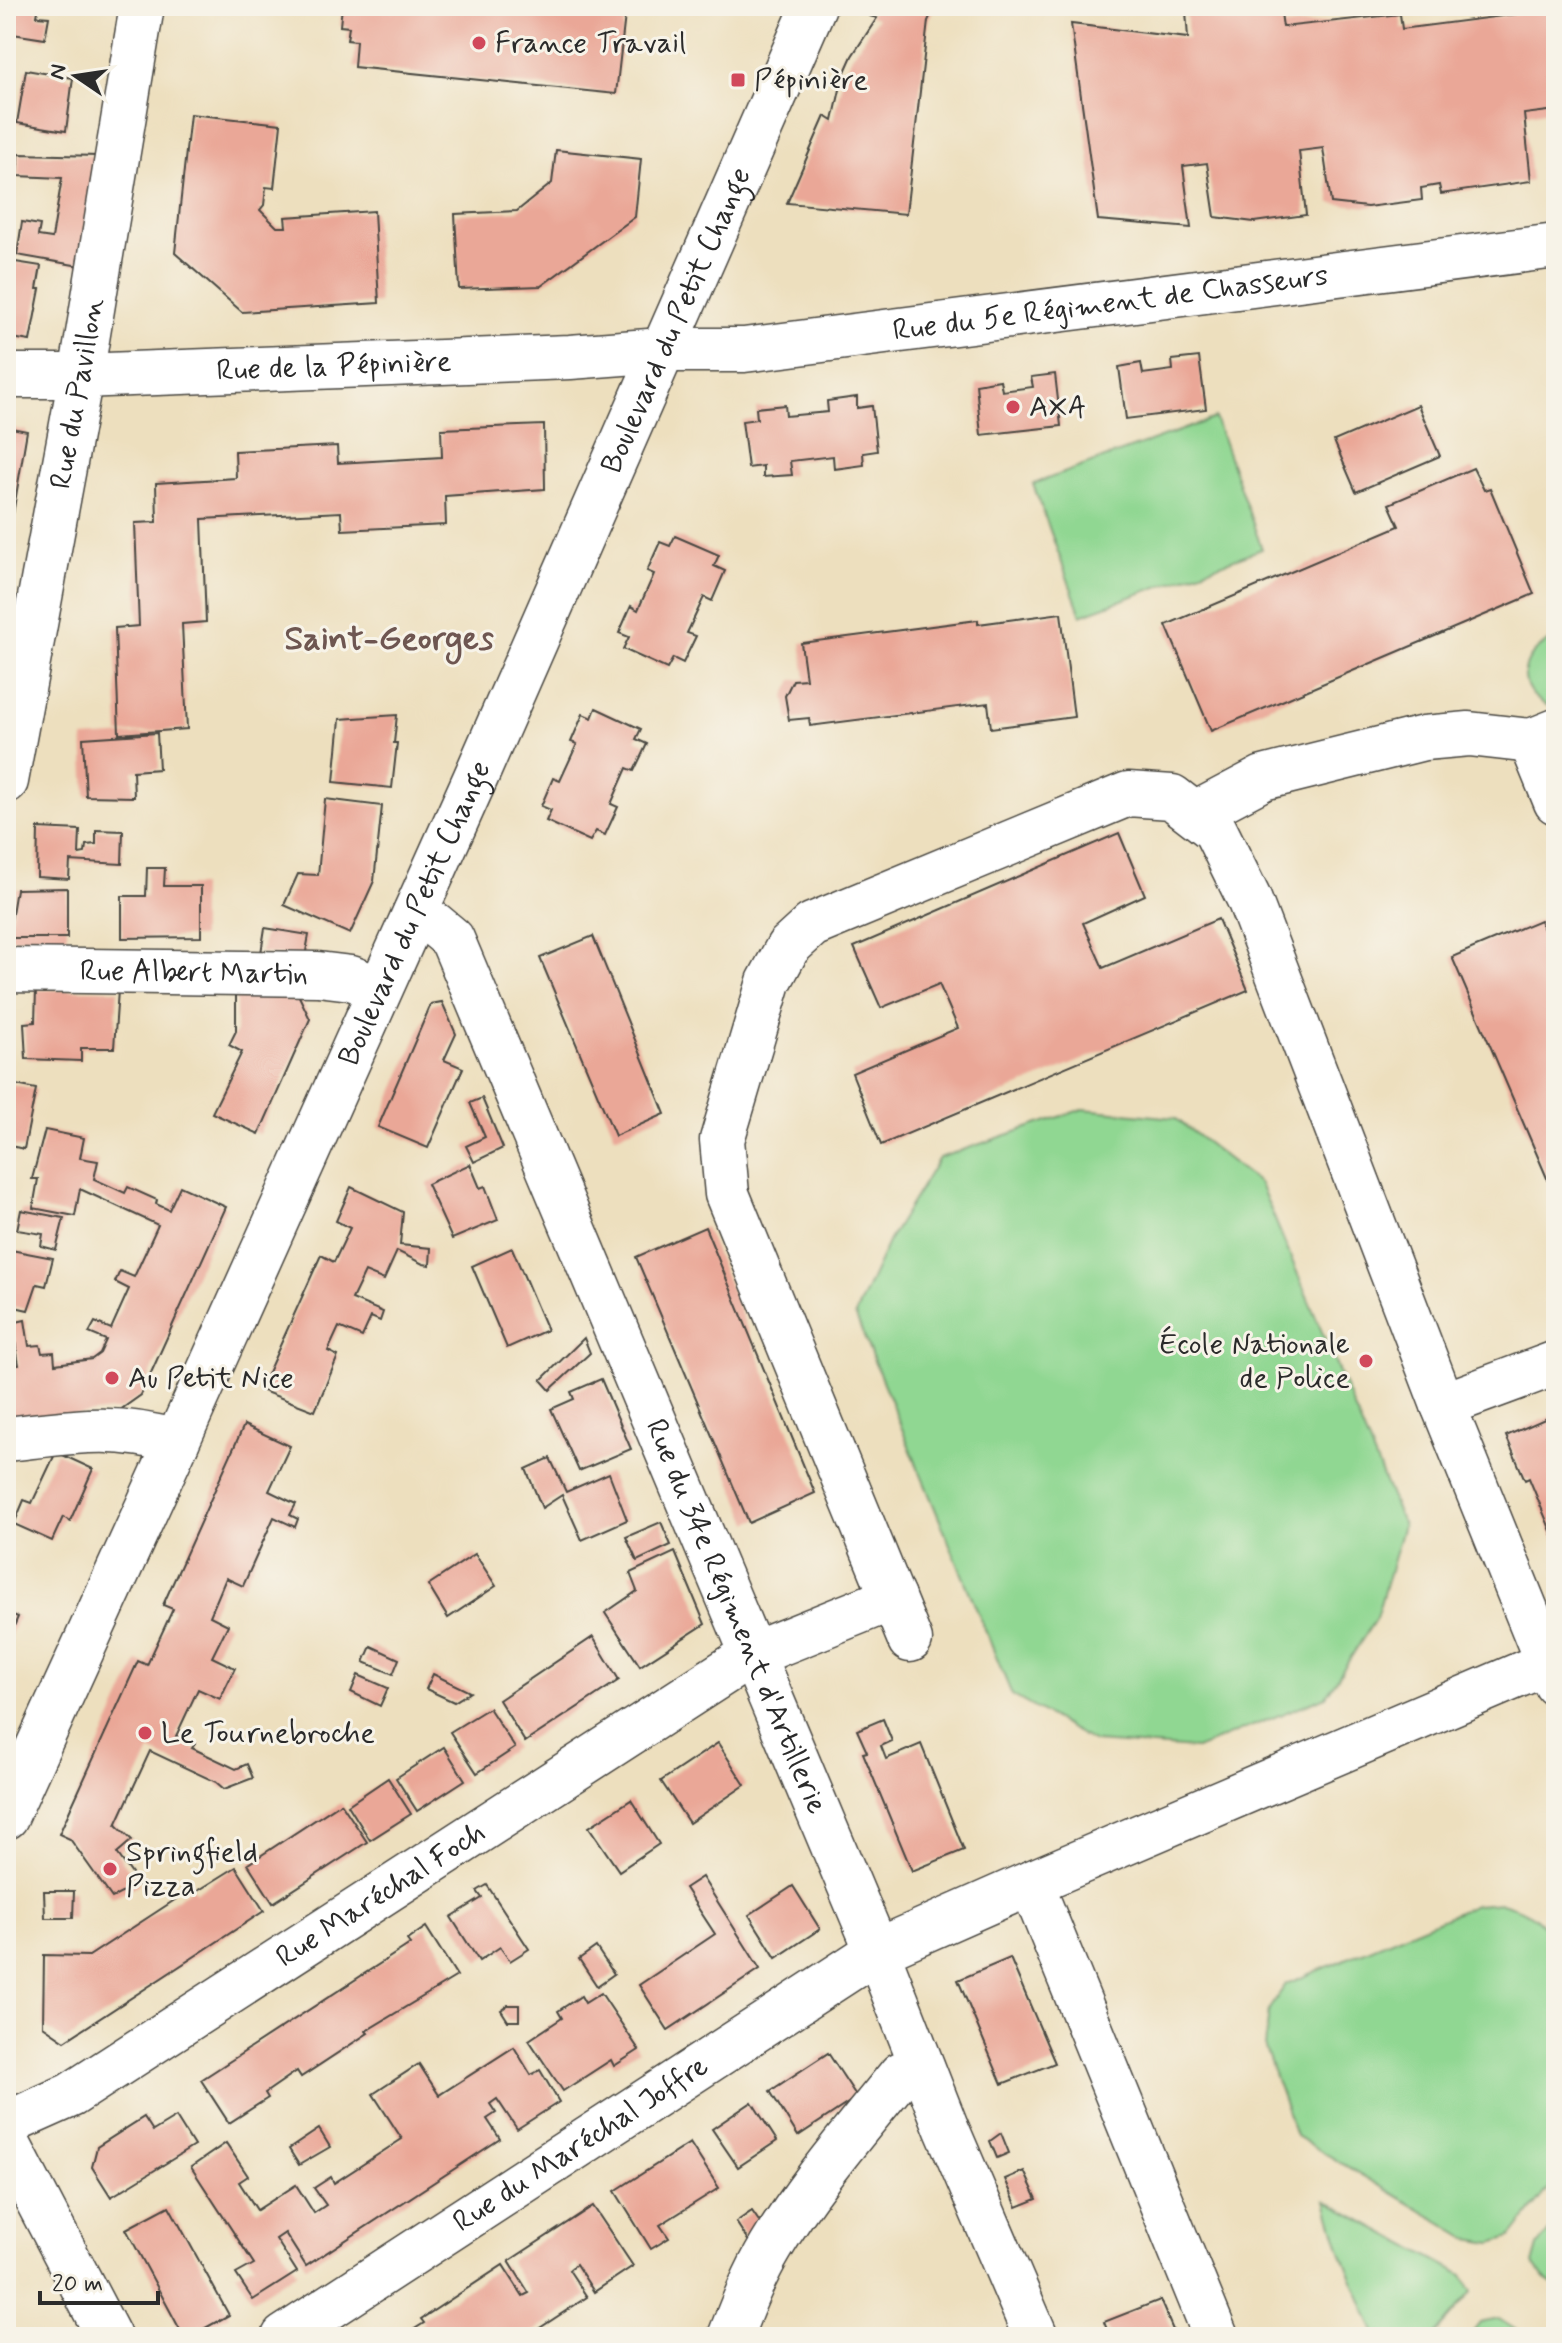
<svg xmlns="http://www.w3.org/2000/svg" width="1562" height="2343" font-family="Mynerve,sans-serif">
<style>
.green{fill:#90d792;stroke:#5e815e;stroke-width:2}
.building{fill:#eaa797}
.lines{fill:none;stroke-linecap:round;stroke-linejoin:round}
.minor-casing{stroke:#484641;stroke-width:47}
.major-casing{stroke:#484641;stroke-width:47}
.minor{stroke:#fff;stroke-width:44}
.major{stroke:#fff;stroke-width:44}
.poi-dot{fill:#d1495b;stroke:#f7f3e8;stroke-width:3}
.labels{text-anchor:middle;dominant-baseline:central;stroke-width:6;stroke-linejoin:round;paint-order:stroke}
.poi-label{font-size:30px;fill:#2b2b2b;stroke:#f7f3e8;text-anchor:start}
.street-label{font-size:30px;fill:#2b2b2b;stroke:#f7f3e8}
.quarter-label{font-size:34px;font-weight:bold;fill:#6e5651;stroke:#f7f3e8}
</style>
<rect width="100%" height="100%" fill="#f7f3e8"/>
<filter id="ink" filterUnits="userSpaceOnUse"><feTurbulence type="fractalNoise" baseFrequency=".0125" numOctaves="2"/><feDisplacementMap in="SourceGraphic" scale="16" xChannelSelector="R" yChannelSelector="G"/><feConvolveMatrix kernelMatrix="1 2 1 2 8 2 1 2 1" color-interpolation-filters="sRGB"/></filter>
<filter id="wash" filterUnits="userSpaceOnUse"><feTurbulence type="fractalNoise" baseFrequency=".006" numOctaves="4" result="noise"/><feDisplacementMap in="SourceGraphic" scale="32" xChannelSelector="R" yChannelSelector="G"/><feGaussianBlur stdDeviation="1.8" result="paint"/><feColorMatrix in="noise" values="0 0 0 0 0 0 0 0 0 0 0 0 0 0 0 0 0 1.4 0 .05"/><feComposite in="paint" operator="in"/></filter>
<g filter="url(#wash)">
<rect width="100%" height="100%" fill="#eddfbe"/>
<!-- green -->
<g class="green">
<path d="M1215,418L1262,549L1081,615L1033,484Z"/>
<path d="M1553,640H1556V709C1516,697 1514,656 1553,640Z"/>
<path d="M1083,1109L1175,1118L1260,1184L1403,1525L1376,1618L1326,1696L1196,1749L1094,1742L1012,1695L855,1315L889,1240L939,1158Z"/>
<path d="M1501,1903C1530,1911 1545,1920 1556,1949V2179L1511,2237L1492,2243L1469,2239L1296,2136L1265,2048L1269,2009L1286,1984L1475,1905Z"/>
<path d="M1326,2201L1463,2275L1472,2292L1433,2337H1377L1341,2252Z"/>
<path d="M1556,2222V2286L1544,2278L1533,2264L1538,2246Z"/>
<path d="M1499,2319L1527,2337H1469L1480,2323Z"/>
</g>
<g id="blocks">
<!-- building -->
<g class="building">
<path d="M6,6H39L37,16L49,17L45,39L6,33Z"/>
<path d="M342,6H626L616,94L354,67L356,41L347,40L349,27L340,26Z"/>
<path d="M874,6H935L928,21L906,214L787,203L825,116L833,121L843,76L852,56L877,18L870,16Z"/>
<path d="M1218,6H1280L1283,27L1400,14L1402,29L1518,14L1516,6H1556V110L1524,114L1531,181L1441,194L1439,185L1421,188L1422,200L1367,207L1331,203L1323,148L1299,151L1306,215L1254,222L1215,217L1207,163L1183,166L1191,228L1098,220L1071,24L1188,38L1186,11Z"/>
<path d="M26,70L73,78L66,131L17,123Z"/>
<path d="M190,114L281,124L274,188L266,187L264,205L260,210L277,227H286L285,217L374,211L379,303L242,312L175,253Z"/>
<path d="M556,150L641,159L635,217L541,286L459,289L455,214L517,211L552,183Z"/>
<path d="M19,154L98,156L80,266L17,255L22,222L40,225L38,236L52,238L62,178L18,176Z"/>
<path d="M9,261L41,266L37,289H40L30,341L6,337V277Z"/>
<path d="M1199,357L1206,409L1126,419L1119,367L1141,363L1143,374L1173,370L1172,360Z"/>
<path d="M1055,374L1061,426L981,435L976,384L1000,380L1002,391L1033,387L1031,377Z"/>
<path d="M857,397V408L872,406L877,451L863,453L864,465L834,469L833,456L790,461L792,475L763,477V466L748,468L742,421L757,419L756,408L785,405L786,416L828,412L827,401Z"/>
<path d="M1418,405L1440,456L1356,492L1334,441Z"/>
<path d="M544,425L545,489L445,496L446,525L342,530L341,512L202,519L206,622L182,624L187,729L119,734L115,628L139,626L135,523L157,522L156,483L236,478L235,451L337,446L338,463L442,457L441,429Z"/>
<path d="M6,427L27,431L13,514L6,512Z"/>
<path d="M1473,468L1484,490L1490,488L1534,594L1211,731L1166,625L1399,526L1389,504Z"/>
<path d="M675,536L719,555L714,566L725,571L712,601L704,597L687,633L696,636L683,663L673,658L667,669L623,649L629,637L619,633L631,606L638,610L654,574L647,571L660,542L670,546Z"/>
<path d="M1061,613L1074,717L991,728L988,703L810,726L809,718L789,720L785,696L793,680L806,679L801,643L978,620V624Z"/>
<path d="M596,708L641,729L636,739L647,744L634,771L627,768L611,804L618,807L605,835L596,831L590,841L546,821L551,810L541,806L553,778L560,781L577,744L571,742L583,714L592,718Z"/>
<path d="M397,715L394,743H397L392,788L334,782L340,719Z"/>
<path d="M157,733L159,769L133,771L134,797L86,796L83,738Z"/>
<path d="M325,799L382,806L374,881L350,934L284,905L298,874L318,875Z"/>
<path d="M38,828L80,830L79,854L85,853L86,845L96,844V830L123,831L122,864L70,861L69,879L37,877Z"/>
<path d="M1119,833L1145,895L1083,923L1103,968L1218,919L1248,990L881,1145L852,1073L958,1028L939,984L881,1008L854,947Z"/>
<path d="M147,868H165L164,886H201V937L122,938V896H146Z"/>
<path d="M67,888V938H8L16,889Z"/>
<path d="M1540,920L1556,958V1199L1452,957Z"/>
<path d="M265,928L309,935L305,957L261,953Z"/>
<path d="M593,936L665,1114L615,1136L540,958Z"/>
<path d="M36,990H118L114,1048H81V1061L26,1059L24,1023L35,1022Z"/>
<path d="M236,990H296L310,1019L259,1134L212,1113L242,1052L229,1045L236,1031Z"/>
<path d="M442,1002L456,1034L444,1060L463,1068L428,1148L378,1127L431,1004Z"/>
<path d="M6,1083L36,1089L24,1149L6,1145Z"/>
<path d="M482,1098L503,1148L474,1162L466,1146L485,1137L470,1103Z"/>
<path d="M45,1130L84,1138L80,1158L98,1161L94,1179L125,1193L128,1187L157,1200L156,1204L169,1210L180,1186L226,1207L141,1395L120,1410L6,1423V1367L19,1365L12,1323L25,1320L29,1346L40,1345L42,1353L54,1352L55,1364L92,1359L100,1353L106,1340L89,1333L95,1322L111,1329L129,1289L115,1282L120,1271L134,1277L158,1225L80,1189L75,1216L33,1208L38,1179H32Z"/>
<path d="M470,1164L480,1188L485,1186L498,1220L452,1239L427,1184Z"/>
<path d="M351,1187L403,1212L400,1245L431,1248L430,1265L423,1264L397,1251L384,1280L365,1272L352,1299L383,1312L380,1321L371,1317L362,1337L339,1327L328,1351L338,1356L315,1411L260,1390L321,1255L334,1262L350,1228L336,1221Z"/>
<path d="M21,1210L64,1218L56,1250L41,1246L43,1234L17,1230Z"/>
<path d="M705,1227L815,1493L749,1523L636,1257Z"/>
<path d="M512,1248L547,1330L507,1348L472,1266Z"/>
<path d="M6,1249L53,1258L46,1286L37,1284L28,1310L6,1305Z"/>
<path d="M584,1338L590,1353L550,1390L541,1380Z"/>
<path d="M601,1379L631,1449L579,1471L551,1409L574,1399L571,1392Z"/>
<path d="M1556,1414V1543L1529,1478L1525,1480L1506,1436Z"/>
<path d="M244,1425L290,1446L269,1491L296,1504L290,1515L298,1519L295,1527L274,1517L243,1586L226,1578L210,1616L228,1625L212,1657L235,1668L220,1699L198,1689L176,1736L195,1744L192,1748L236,1769L247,1764L253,1778L224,1789L216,1782L150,1751L116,1825L132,1840L117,1853L139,1884L112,1898L70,1839L59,1834L138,1661L147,1665L173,1609L163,1605Z"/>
<path d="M56,1452L93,1469L70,1521L63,1517L52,1541L14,1524L24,1500L32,1503Z"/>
<path d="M550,1458L566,1492L609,1473L627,1520L582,1540L562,1495L542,1508L526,1469Z"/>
<path d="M661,1522L671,1545L637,1561L626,1537Z"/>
<path d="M675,1552L705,1624L640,1666L605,1613L637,1591L630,1573Z"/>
<path d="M475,1554L496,1586L448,1618L428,1585Z"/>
<path d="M6,1612L18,1617L6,1645Z"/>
<path d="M593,1637L619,1680L525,1742L499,1700Z"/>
<path d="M371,1646L399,1659L393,1674L364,1662Z"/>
<path d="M433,1674L470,1692L454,1702L426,1689Z"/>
<path d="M358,1675L388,1688L380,1706L351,1692Z"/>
<path d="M489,1708L515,1748L477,1773L450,1732Z"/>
<path d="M883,1719L892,1741L881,1746L886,1759L921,1744L964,1850L912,1871L863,1753L867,1752L857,1730Z"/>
<path d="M718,1743L745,1785L689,1823L661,1781Z"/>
<path d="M444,1747L465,1780L417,1811L396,1778Z"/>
<path d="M388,1778L411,1814L370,1840L348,1805Z"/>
<path d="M631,1800L659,1844L619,1871L589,1827Z"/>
<path d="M341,1803L367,1842L273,1903L248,1864Z"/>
<path d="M236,1867L264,1911L65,2041L43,2026L44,1955L89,1956L193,1888L196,1892Z"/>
<path d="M702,1877L760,1969L668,2030L639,1985L715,1934L685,1888Z"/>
<path d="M487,1885L529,1949L510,1961L500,1947L479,1961L451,1917L482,1898L477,1891Z"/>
<path d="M793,1886L820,1929L776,1958L749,1915Z"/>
<path d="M44,1891H74L73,1918H45Z"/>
<path d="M426,1927L457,1976L366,2031L368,2033L301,2077L297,2071L265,2093L268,2098L229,2123L201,2080L410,1944L407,1940Z"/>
<path d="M596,1947L614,1974L597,1986L579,1959Z"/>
<path d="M1010,1958L1055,2063L1002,2084L958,1980Z"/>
<path d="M601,1993L639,2050L614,2066L611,2060L563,2091L529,2040L562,2018L558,2011L581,1996L585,2003Z"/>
<path d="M508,2005H519V2021H508L501,2010Z"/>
<path d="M514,2047L531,2075L540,2070L559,2102L517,2129L497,2099L490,2104L496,2113L487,2119L500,2139L306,2266L285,2233L276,2239L297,2272L253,2300L236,2274L254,2264L191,2167L226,2143L248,2176L239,2182L257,2210L296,2185L314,2213L326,2205L314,2188L331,2177L334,2183L402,2139L373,2094L419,2064L439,2095Z"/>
<path d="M828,2053L857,2097L798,2136L770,2091Z"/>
<path d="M752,2102L777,2141L738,2167L712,2129Z"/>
<path d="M144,2117L153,2131L176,2117L194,2146L111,2197L92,2167L97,2147Z"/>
<path d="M319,2129L330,2147L299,2165L289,2149Z"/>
<path d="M1001,2133L1009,2153L997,2158L990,2141Z"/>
<path d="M690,2143L719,2188L660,2225L669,2238L651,2249L615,2191Z"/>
<path d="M1024,2171L1037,2199L1017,2207L1005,2179Z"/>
<path d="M169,2206L229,2315L189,2337H184L126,2229Z"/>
<path d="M593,2206L633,2266L594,2292L576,2264L569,2270L587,2297L526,2337H402L424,2323L421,2319L503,2265L523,2296L529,2293L509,2261Z"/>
<path d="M752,2211L765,2230L753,2248L736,2222Z"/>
<path d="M1160,2300L1176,2337H1110L1104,2322Z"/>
</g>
</g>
</g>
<g filter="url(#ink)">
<use href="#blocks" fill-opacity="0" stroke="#484641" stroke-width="2"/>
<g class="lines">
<defs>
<g id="minor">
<path id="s1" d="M6,376H81L570,357L662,350H744L1556,246"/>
<path d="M1556,731L1531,741L1556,802"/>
<path id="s2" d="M6,781L81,376L142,6"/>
<path d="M1195,814L1263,778L1424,738L1469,734L1531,741"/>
<path id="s3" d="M415,913L434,924L452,939L877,1951L946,2127L1036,2337"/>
<path id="s4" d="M6,970L318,974L351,978L380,989"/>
<path d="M1443,1405L1556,1363"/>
<path d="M6,1439C71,1432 113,1423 177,1442"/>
<path d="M910,1640L727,1194L722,1140L769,982L788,947L812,925L1128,794L1172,797L1215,830L1249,899L1443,1405L1556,1684"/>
<path d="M1031,1883L1216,2337"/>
<path id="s5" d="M6,2124L71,2095L751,1655L893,1598"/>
<path d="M6,2140L109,2337"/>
<path id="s6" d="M284,2337L877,1951L1031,1883L1547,1663"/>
<path d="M730,2337C742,2306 754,2275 771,2247C808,2185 856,2130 901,2074L922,2067"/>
</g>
<g id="major">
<path id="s7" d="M6,1817L177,1442L475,779L814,6"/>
</g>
</defs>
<!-- minor casing -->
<use href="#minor" class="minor-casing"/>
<!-- major casing -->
<use href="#major" class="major-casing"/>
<!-- minor -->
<use href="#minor" class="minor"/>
<!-- major -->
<use href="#major" class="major"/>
</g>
</g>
<!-- markers -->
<g class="poi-dot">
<circle cx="479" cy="43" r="8"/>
<rect x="730" y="72" width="16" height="16" rx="4"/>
<circle cx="1013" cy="407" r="8"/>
<circle cx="1366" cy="1361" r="8"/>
<circle cx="112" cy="1378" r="8"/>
<circle cx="145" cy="1733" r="8"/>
<circle cx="110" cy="1869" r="8"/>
</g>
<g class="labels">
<!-- poi labels -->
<g class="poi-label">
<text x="495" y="43">France Travail</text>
<text x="754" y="80">Pépinière</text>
<text x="1029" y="407">AXA</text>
<text x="1350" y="1344" text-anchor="end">École Nationale<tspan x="1350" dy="34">de Police</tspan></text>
<text x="128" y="1378">Au Petit Nice</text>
<text x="161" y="1733">Le Tournebroche</text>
<text x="126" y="1852">Springfield<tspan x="126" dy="34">Pizza</tspan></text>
</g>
<!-- street labels -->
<g class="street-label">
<text stroke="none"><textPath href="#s1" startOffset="1108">Rue du 5e Régiment de Chasseurs</textPath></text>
<text stroke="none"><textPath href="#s7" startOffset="1640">Boulevard du Petit Change</textPath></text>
<text stroke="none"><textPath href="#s1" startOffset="328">Rue de la Pépinière</textPath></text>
<text stroke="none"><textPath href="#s2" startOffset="394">Rue du Pavillon</textPath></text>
<text stroke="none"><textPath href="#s7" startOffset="992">Boulevard du Petit Change</textPath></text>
<text stroke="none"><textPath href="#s4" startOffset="188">Rue Albert Martin</textPath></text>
<text stroke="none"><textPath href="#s3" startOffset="780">Rue du 34e Régiment d'Artillerie</textPath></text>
<text stroke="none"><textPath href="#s5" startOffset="440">Rue Maréchal Foch</textPath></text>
<text stroke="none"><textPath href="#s6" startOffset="354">Rue du Maréchal Joffre</textPath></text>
</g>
<!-- quarter labels -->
<g class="quarter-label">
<text x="389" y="639">Saint-Georges</text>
</g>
</g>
<!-- margin -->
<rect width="1562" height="2343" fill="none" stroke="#f7f3e8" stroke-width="32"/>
<!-- north arrow -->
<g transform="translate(76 76) rotate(283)" stroke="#f7f3e8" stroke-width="6" paint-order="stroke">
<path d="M0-6L14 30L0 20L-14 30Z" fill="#2b2b2b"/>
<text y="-12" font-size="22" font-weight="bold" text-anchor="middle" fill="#2b2b2b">N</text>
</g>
<!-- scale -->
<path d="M40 2291v12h118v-12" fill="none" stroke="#2b2b2b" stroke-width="4"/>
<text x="52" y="2291" font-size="24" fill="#2b2b2b" stroke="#f7f3e8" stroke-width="6" paint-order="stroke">20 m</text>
</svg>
